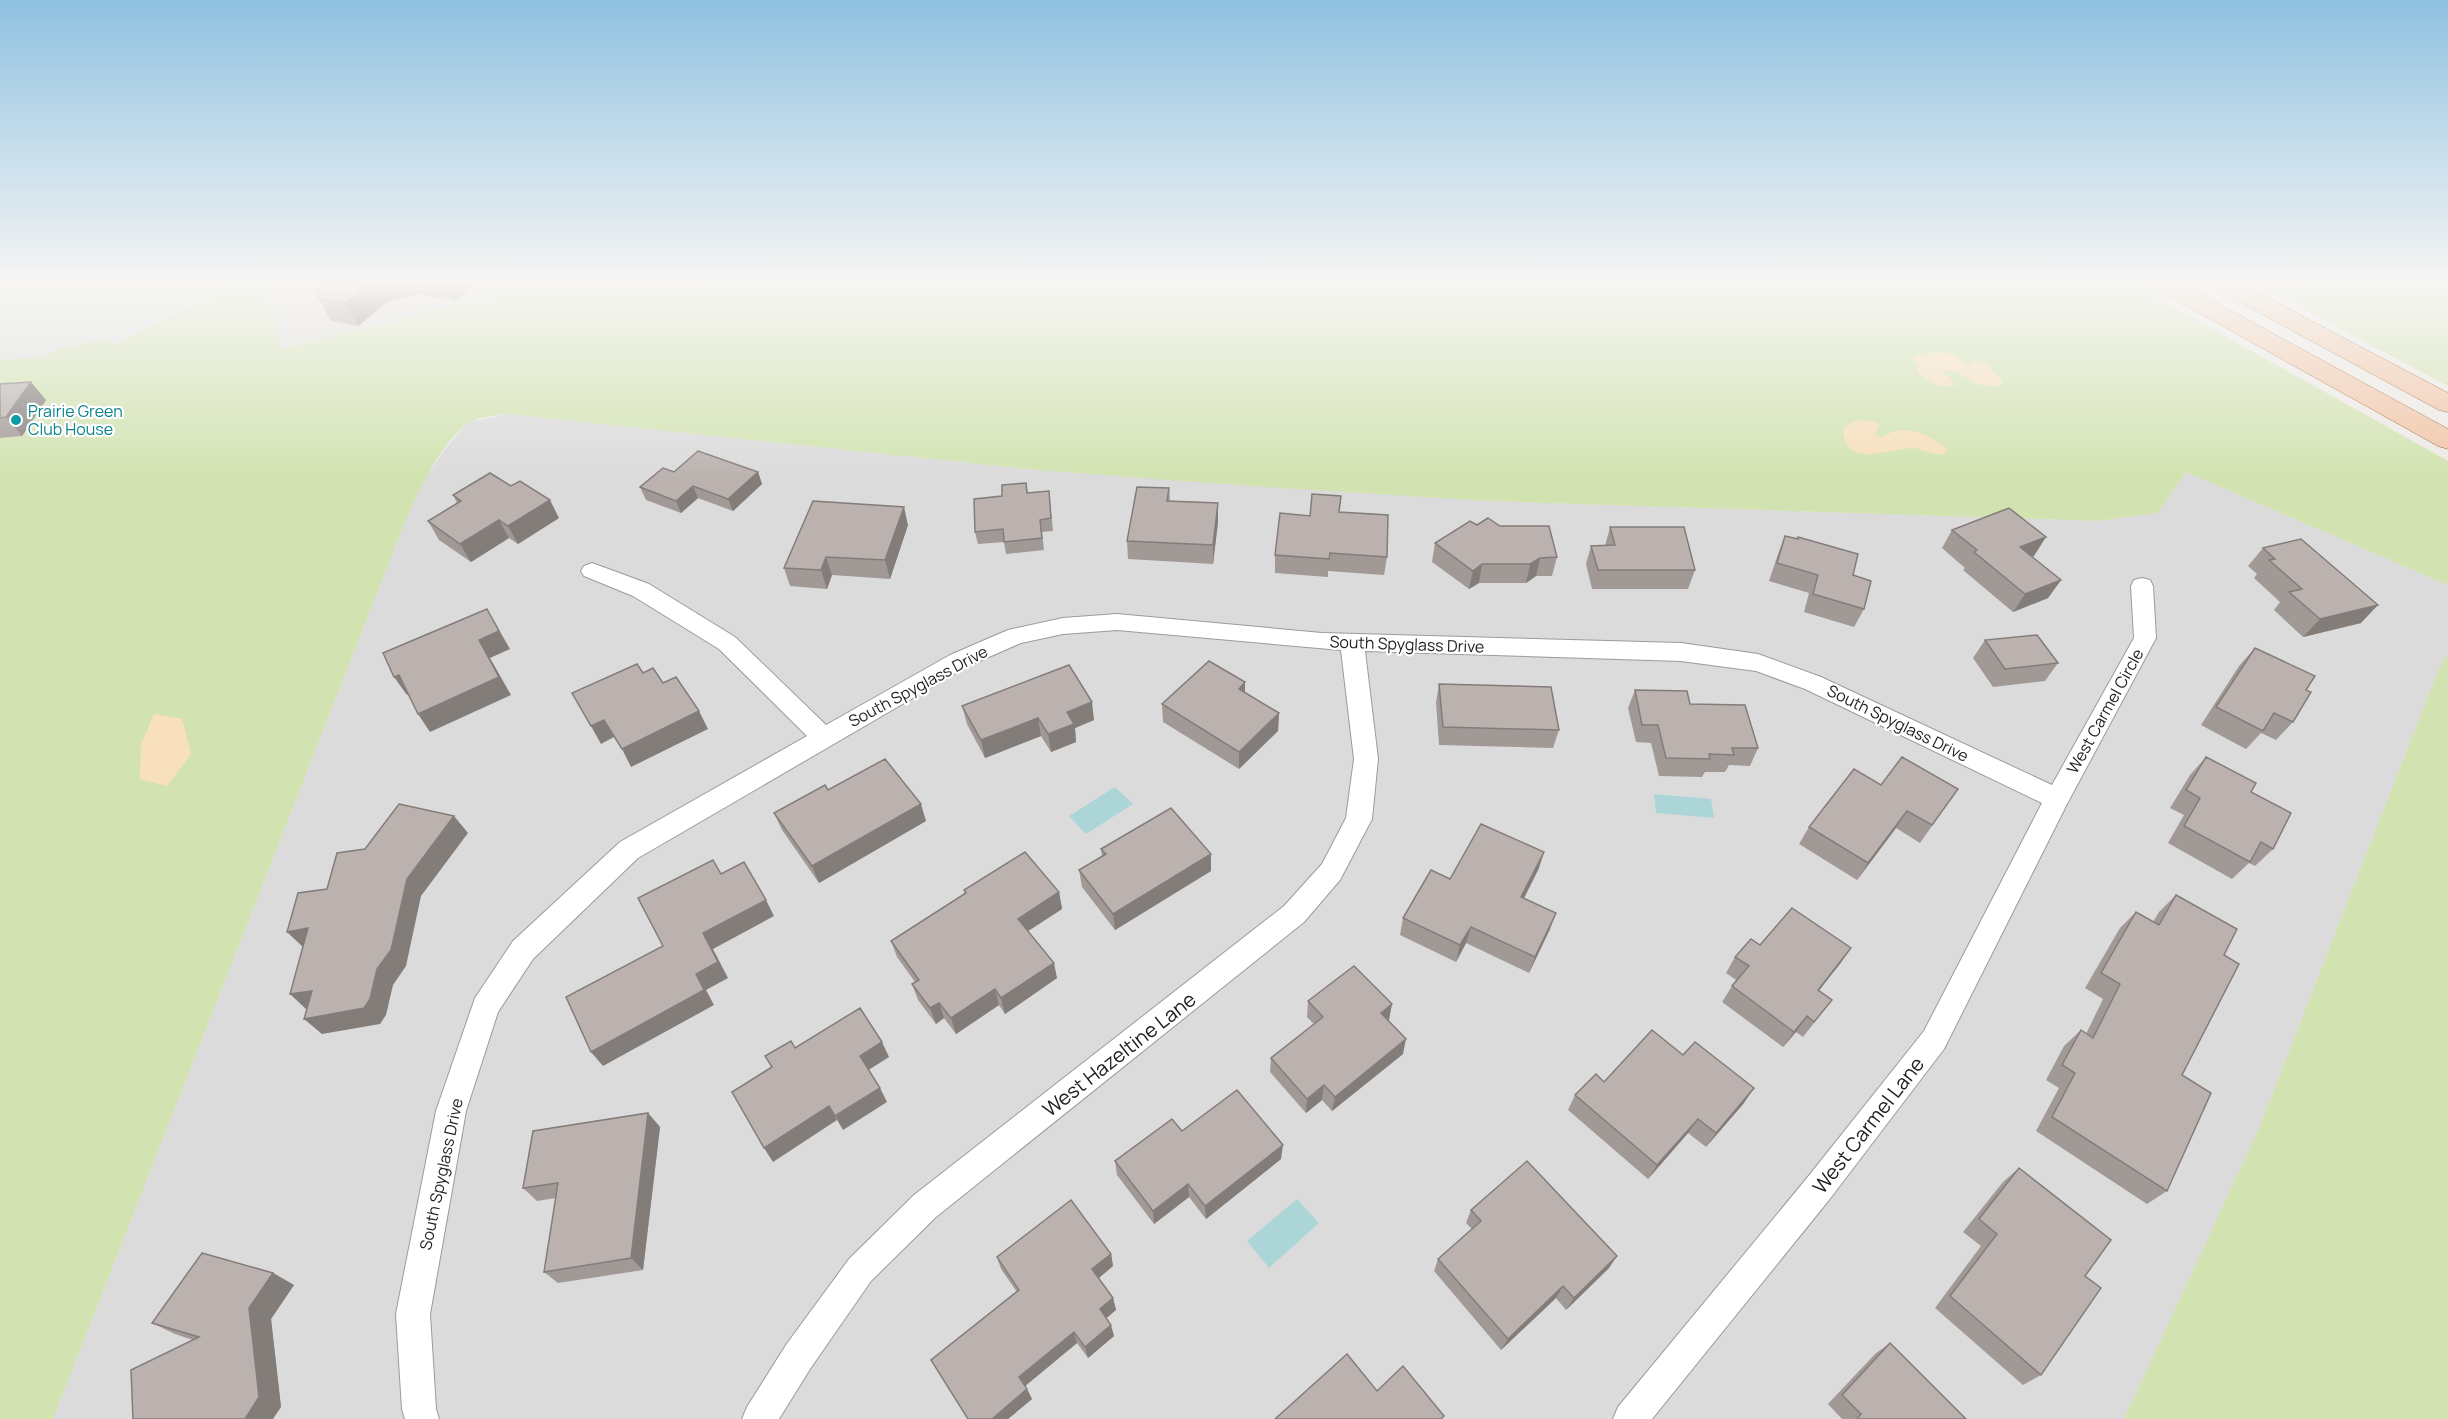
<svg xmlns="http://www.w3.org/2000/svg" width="2448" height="1419" font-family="Manrope,sans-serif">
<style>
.residential{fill:#dcdbdc}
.grass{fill:#d2e3b1}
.sand{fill:#f7e0bb}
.parking{fill:#dedede}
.water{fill:#abd5d7}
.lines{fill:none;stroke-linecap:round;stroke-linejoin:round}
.street-casing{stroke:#9b9b9b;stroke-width:2}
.primary-casing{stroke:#884c10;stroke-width:1}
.street{fill:#fff;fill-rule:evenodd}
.primary{fill:#f2c5a7;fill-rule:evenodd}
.wall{fill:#a19996}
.shaded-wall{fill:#837d7a}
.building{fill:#bbb2af;stroke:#837d7a;stroke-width:1.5}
.culture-dot{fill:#0f9aa8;stroke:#fff;stroke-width:2}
.labels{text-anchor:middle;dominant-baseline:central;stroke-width:4.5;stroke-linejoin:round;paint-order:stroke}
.culture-label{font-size:16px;fill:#0d838f;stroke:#fff;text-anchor:start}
.street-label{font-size:16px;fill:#1e1e1e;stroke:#fff}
.near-street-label{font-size:20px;fill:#1e1e1e;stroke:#fff}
</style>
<rect width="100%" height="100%" fill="#eeeae6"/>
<!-- residential -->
<g class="residential">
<path d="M265,280H891L491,296L281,349Z"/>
<path d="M2248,280H2323L2281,297Z"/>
<path d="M507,414L1036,470L1488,501L2097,521L2158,513L2186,472L2448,585V654L2439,668L2259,1128L2124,1419H53L403,527L424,480L445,449L467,423Z"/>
</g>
<!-- grass -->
<g class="grass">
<path d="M0,280H265L281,349L491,296L891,280H2125L2448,461V585L2186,472L2158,513L2097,521L1488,501L1266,487L1036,470L507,414C495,416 476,417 467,424C437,447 418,494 403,527L53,1419H0Z"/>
<path d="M2323,280H2448V386L2281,297Z"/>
<path d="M2448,654V1419H2124L2259,1128L2439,668Z"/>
</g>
<!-- sand -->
<g class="sand">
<path d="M1941,352L1954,355L1968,365L1975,361L1989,366L2003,382L1999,386C1993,386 1986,386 1979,384C1966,379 1957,368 1942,371L1943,374L1950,378L1955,384C1942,391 1927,380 1917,372V364L1913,356Z"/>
<path d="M1865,420L1877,423L1880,427L1874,433L1876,436L1884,437C1900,422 1932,435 1946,448V453C1930,457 1923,447 1910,448C1888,450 1841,469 1844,427L1855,421Z"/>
<path d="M154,714L182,719L191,754L167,786L140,779L141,744Z"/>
</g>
<!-- parking -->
<path class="parking" d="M0,280H243L115,345L106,339L60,349L43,357L0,360Z"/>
<!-- water -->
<g class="water">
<path d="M1115,787L1133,804L1086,834L1069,816Z"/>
<path d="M1654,794L1711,799L1714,818L1656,813Z"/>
<path d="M1297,1199L1319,1223L1269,1268L1247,1241Z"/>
</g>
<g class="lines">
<defs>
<path id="street" d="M592,563L649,584L735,637L826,725L950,655L1008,630L1063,618L1117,614L1322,633L1681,643L1758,654L1821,677L2052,785L2134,638L2131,586L2134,580L2142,578L2150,580L2153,586L2156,638L2067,804L1944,1049L1829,1200L1652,1419H1613L1618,1407L1807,1178L1924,1031L2042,803L1805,689L1756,671L1681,661L1365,651L1378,759L1372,819L1340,880L1304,922L936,1217L871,1281L810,1369L779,1419H742L747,1407L786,1345L849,1259L914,1195L1284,906L1322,864L1346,818L1354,759L1341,650L1117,630L1063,634L1021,643L966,667L638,858L533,959L498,1012L466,1111L430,1314L436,1409L439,1419H405L402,1409L396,1314L436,1111L475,998L513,941L620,842L807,736L719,649L633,596L584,576L581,571L584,566Z"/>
<g id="primary">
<path d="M2146,280H2175L2448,429V449L2438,446L2149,285Z"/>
<path d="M2205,280H2234L2448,393V412L2439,410L2208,285Z"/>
</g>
</defs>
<!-- street casing -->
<use href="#street" class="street-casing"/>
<!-- primary casing -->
<use href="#primary" class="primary-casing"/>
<!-- street -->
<use href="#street" class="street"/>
<!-- primary -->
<use href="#primary" class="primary"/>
</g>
<!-- wall -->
<g class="wall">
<path d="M315,280H480L455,301L417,294L389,301L358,326L331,321L318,298Z"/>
<path d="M517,280H560L538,285Z"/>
<path d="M0,384L46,400L22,436L0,438Z"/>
<path d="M674,472H758L762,484L733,511L698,498L681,513L646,500L640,487Z"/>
<path d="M1026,483L1028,493L1049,491L1053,531L1042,532L1044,550L1006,554L1004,542L978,544L975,532L1002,496Z"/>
<path d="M1169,488L1170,501L1218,503V522L1213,564L1128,559L1127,541Z"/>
<path d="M453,495L559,518L518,544L509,538L471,562L439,540L428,521L457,503Z"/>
<path d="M1339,512L1387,557L1384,575L1328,571V577L1275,573V555L1310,516Z"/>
<path d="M908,525L890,579L832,575L827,589L790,586L784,568Z"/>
<path d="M1477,525L1500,526L1557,557L1552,576H1536L1526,583H1479L1469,589L1432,562L1435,543Z"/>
<path d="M1610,527L1695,570L1688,589H1592L1586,564L1591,546H1605Z"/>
<path d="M1952,530L2034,556L2032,557L2061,580L2048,598L2013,612L1963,570L1965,568L1942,548Z"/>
<path d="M1785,536L1853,575L1864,609L1854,627L1804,612L1809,593L1769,581L1778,554Z"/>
<path d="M2263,548L2361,623L2303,637L2274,610L2280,602L2254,578L2257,574L2248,566Z"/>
<path d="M1985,640L2058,663L2045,681L1993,687L1973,658Z"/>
<path d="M2255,648L2306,690L2293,722L2276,740L2261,733L2246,749L2201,725L2239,666Z"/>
<path d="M1439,684L1559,730L1553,748L1439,745L1436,702Z"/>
<path d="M1635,690L1690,704L1758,748L1750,766L1729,765L1725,772H1705L1702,777L1659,776L1651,743L1636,742L1628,708Z"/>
<path d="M1245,693L1279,713L1278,731L1239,769L1163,722L1162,704Z"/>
<path d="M962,706L1094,720L1075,728L1076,742L1051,752L1041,736L985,758L967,724Z"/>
<path d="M2206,757L2251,792L2273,849L2255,866L2249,863L2232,879L2168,843L2184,815L2170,808L2190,775Z"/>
<path d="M1881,785L1958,789L1920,843L1896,828L1857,880L1799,844L1809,827Z"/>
<path d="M828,790L926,821L819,883L782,830L774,813Z"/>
<path d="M1101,849L1211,871L1115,930L1082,887L1079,870L1102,857Z"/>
<path d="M1539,868L1524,898L1550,929L1529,973L1466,943L1456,962L1400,935L1403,918L1450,879Z"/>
<path d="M964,890L1059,892L1062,909L1028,931L1057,978L1005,1014L999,1005L956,1034L944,1018L936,1024L918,1000L912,984L915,982L897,957L891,941L965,894Z"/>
<path d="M2176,895L2224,955L2182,1075L2167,1191L2147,1204L2036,1131L2059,1088L2046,1080L2064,1046L2081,1030L2086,1034L2103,999L2085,988L2120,928L2136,912L2153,922L2159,912Z"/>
<path d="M1760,945L1851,948L1819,991L1832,1000L1803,1037L1796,1032L1783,1047L1722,1002L1732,986L1736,980L1726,973L1735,957Z"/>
<path d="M1308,1001L1392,1004L1388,1020L1403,1054L1332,1111L1322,1100L1306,1113L1270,1072L1271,1058L1314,1024L1307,1017Z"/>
<path d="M1604,1082L1744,1103L1706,1147L1688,1133L1648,1179L1568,1110L1575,1095Z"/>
<path d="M648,1113L660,1127L643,1270L558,1283L544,1272L556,1198L537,1201L523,1188Z"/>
<path d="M1182,1131L1281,1159L1206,1219L1189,1197L1154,1224L1117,1175L1115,1161Z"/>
<path d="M2019,1168L2041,1375L2023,1385L1935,1308L1981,1246L1963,1232L2003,1182Z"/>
<path d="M1471,1210L1609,1268L1566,1310L1556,1298L1501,1350L1434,1271L1438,1259L1472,1229L1466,1223Z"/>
<path d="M1111,1254L1113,1266L1099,1278L1113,1298L1116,1310L1106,1318L1114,1336L1088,1358L1077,1343L1025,1386L1032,1399L1008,1419L1017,1292L1001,1269L997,1257Z"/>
<path d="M273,1273L294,1285L271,1319L281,1407L193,1340L175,1334L152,1323Z"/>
<path d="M1890,1343L1966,1419H1842L1828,1404L1875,1354Z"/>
</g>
<!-- shaded-wall -->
<g class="shaded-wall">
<path d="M374,280H409L417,294L389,301L358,326L345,303Z"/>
<path d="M444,280H480L455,301Z"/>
<path d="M536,280H560L538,285Z"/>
<path d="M31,382L46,400L22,436L6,417Z"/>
<path d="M758,472L762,484L733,511L728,499Z"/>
<path d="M693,486L698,498L681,513L676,501Z"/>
<path d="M550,500L559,518L518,544L508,526Z"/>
<path d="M1218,503V522L1213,564V545Z"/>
<path d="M904,507L908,525L890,579L885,560Z"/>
<path d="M499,520L509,538L471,562L460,544Z"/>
<path d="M2046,537L2034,556L2009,566L2020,547Z"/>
<path d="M826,557L832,575L827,589L821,570Z"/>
<path d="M1540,558L1536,576L1526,583L1530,564Z"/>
<path d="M1482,564L1479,583L1469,589L1473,571Z"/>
<path d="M2061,580L2048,598L2013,612L2025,594Z"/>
<path d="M2378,605L2361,623L2303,637L2320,619Z"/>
<path d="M487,609L510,649L490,658L511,695L430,732L418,714L479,640Z"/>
<path d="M399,675L411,693L407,695L394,677Z"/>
<path d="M1245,682V700L1239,689Z"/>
<path d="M1092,702L1094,720L1075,728L1076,742L1051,752L1048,734L1067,712Z"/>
<path d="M699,711L708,729L631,767L622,749Z"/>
<path d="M1279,713L1278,731L1239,769V752Z"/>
<path d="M1038,718L1041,736L985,758L981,740Z"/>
<path d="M604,720L614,737L601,744L591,726Z"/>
<path d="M921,804L926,821L819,883L812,866Z"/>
<path d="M1907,811L1896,828L1857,880L1868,863Z"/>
<path d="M454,816L468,833L421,896L406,966L393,985L386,1015L380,1024L322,1034L304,1019Z"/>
<path d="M1544,852L1539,868L1516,914L1521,897Z"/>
<path d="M1211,854V871L1115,930L1113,914Z"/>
<path d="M1059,892L1062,909L1022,935L1018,919Z"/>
<path d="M766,900L774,916L713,949L728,978L706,990L714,1005L603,1066L591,1052L696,974L703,933Z"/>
<path d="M1556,913L1550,929L1529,973L1535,957Z"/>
<path d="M1471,927L1466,943L1456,962L1460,945Z"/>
<path d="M308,928L304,948L287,932Z"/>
<path d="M1851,948L1840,964L1807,1005L1818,990Z"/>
<path d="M1054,963L1057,978L1005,1014L1001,998Z"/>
<path d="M995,989L999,1005L956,1034L951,1018Z"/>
<path d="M312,991L307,1010L290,994Z"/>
<path d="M939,1003L944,1018L936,1024L930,1008Z"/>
<path d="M1392,1004L1389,1020L1378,1028L1381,1013Z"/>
<path d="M1807,1016L1796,1032L1783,1047L1794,1032Z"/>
<path d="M1406,1039L1403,1054L1332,1111L1335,1097Z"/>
<path d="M882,1042L889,1057L867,1071L860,1056Z"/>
<path d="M1324,1085L1322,1100L1306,1113L1307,1099Z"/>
<path d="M880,1088L887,1102L843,1130L835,1116Z"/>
<path d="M1754,1088L1744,1103L1706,1147L1716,1133Z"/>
<path d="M829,1106L837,1120L773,1162L764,1148Z"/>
<path d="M648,1113L660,1127L643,1270L631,1258Z"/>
<path d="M1698,1119L1688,1133L1648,1179L1657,1165Z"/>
<path d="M1283,1145L1281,1159L1206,1219L1205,1206Z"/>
<path d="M1188,1184L1189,1197L1154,1224L1153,1211Z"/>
<path d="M1111,1254L1113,1266L1095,1281L1092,1269Z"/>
<path d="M1617,1256L1609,1268L1566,1310L1574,1298Z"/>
<path d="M273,1273L294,1285L271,1319L281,1407L273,1419H245L249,1308Z"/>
<path d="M1563,1286L1556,1298L1501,1350L1508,1339Z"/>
<path d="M1113,1298L1116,1310L1103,1321L1100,1309Z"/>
<path d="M1111,1325L1114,1336L1088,1358L1085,1347Z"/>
<path d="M1074,1332L1077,1343L1024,1387L1019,1377Z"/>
<path d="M1027,1389L1032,1399L1008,1419H992Z"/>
</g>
<!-- building -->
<g class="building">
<path d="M315,280H374L345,303L318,298Z"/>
<path d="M31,382L6,417L0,418V384Z"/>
<path d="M698,451L758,472L728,499L693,486L676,501L640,487L663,468L674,472Z"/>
<path d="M490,473L511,486L520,481L550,500L508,526L499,520L460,544L428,521L461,501L453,495Z"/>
<path d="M1026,483L1027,493L1049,491L1051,518L1040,520L1042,538L1004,542L1003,529L975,532L974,499L1002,496V485Z"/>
<path d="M1137,487L1169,488L1167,501L1218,503L1213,545L1127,541Z"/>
<path d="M1312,494L1341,496L1339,512L1388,515L1387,557L1330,553L1329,559L1275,555L1280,513L1310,516Z"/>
<path d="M813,501L904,507L885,560L826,557L821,570L784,568Z"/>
<path d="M2009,508L2046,537L2020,547L2061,580L2025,594L1974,552L1977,550L1952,530Z"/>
<path d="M1488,518L1500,526H1549L1557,557L1540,558L1530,564H1482L1473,571L1435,543L1470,521L1477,525Z"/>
<path d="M1610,527H1684L1695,570H1598L1591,546L1615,545Z"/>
<path d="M1785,536L1798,539V537L1858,554L1853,575L1871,581L1864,609L1813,594L1818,575L1777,563Z"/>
<path d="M2301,539L2378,605L2320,619L2289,592L2302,589L2269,560L2275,559L2263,548Z"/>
<path d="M487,609L499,631L479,640L499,677L418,714L399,675L394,677L383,653Z"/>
<path d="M2037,635L2058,663L2005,669L1985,640Z"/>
<path d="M2255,648L2315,676L2306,690L2311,692L2293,722L2274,713L2263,731L2216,707Z"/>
<path d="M1209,661L1245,682L1239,689L1279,713L1239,752L1162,704Z"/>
<path d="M637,664L643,673L653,668L663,683L676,677L699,711L622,749L604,720L591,726L572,693Z"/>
<path d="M1069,665L1092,702L1067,712L1074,724L1048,734L1038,718L981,740L962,706Z"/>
<path d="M1439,684L1551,687L1559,730L1443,727Z"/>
<path d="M1635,690L1687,691L1690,704L1745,705L1758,748H1732L1734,755L1709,754L1710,759L1666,758L1658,725H1642Z"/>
<path d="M1902,757L1958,789L1932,825L1907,811L1868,863L1809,827L1854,769L1881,785Z"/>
<path d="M2206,757L2256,783L2251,792L2291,813L2273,849L2261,842L2250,862L2184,826L2200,798L2186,790Z"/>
<path d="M885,759L921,804L812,866L774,813L825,785L828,790Z"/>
<path d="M399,804L454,816L407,879L391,950L377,969L370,999L364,1008L304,1019L312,991L290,994L308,928L287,932L298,893L327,889L337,853L365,849Z"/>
<path d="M1171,808L1211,854L1113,914L1079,870L1106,854L1101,849Z"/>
<path d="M1481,824L1544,852L1521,897L1556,913L1535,957L1471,927L1460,945L1403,918L1431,870L1450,879Z"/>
<path d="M1025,852L1059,892L1018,919L1054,963L1001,998L995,989L951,1018L939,1003L930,1008L912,984L919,980L891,941L966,893L964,890Z"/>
<path d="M713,860L721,874L744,862L766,900L703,933L718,962L696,974L704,990L591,1052L566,997L663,946L638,898Z"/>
<path d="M2176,895L2237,929L2224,955L2239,964L2182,1075L2211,1093L2167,1191L2052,1117L2075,1073L2062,1065L2081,1030L2093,1038L2120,984L2101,973L2136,912L2159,925Z"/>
<path d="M1792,908L1851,948L1818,990L1832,1000L1814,1022L1807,1016L1794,1032L1732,986L1749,966L1735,957L1751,939L1760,945Z"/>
<path d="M1354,966L1392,1004L1381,1013L1406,1039L1335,1097L1324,1085L1307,1099L1271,1058L1323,1017L1308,1001Z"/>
<path d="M860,1008L882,1042L860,1056L880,1088L835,1116L829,1106L764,1148L732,1092L772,1067L765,1056L791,1041L795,1048Z"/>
<path d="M1652,1030L1683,1055L1695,1042L1754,1088L1716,1133L1698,1119L1657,1165L1575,1095L1596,1074L1604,1082Z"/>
<path d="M1237,1090L1283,1145L1205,1206L1188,1184L1153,1211L1115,1161L1172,1119L1182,1131Z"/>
<path d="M648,1113L631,1258L544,1272L558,1183L523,1188L533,1131Z"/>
<path d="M1527,1161L1617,1256L1574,1298L1563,1286L1508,1339L1438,1259L1481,1221L1471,1210Z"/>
<path d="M2019,1168L2111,1240L2085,1276L2101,1288L2041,1375L1950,1296L1997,1234L1979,1219Z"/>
<path d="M1071,1200L1111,1254L1092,1269L1113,1298L1100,1309L1111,1325L1085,1347L1074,1332L1019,1377L1027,1389L992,1419H968L931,1360L1019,1290L997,1257Z"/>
<path d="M202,1253L273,1273L249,1308L259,1397L245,1419H133L131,1370L199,1337L152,1323Z"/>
<path d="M1890,1343L1966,1419H1857L1861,1414L1842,1395Z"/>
<path d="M1347,1354L1377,1391L1403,1366L1444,1416L1441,1419H1275Z"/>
</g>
<!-- sky -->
<linearGradient id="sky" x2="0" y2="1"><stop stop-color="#8fc1e1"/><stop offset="0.59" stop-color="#f7f6f4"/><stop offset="1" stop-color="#f7f6f4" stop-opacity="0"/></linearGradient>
<rect width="2448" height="478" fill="url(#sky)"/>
<!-- markers -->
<circle class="culture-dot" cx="16" cy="420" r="6"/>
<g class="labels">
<!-- culture labels -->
<g class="culture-label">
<text x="28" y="411">Prairie Green<tspan x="28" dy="18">Club House</tspan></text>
</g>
<!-- street labels -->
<g class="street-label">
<text transform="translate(1407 644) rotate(2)">South Spyglass Drive</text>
<text transform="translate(918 686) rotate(-28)">South Spyglass Drive</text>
<text transform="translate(2105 711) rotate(-61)">West Carmel Circle</text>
<text transform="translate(1898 723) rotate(26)">South Spyglass Drive</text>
<text transform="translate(441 1174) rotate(-78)">South Spyglass Drive</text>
</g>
<!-- near-street labels -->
<g class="near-street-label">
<text transform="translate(1119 1054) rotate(-38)">West Hazeltine Lane</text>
<text transform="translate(1868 1125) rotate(-52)">West Carmel Lane</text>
</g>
</g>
</svg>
